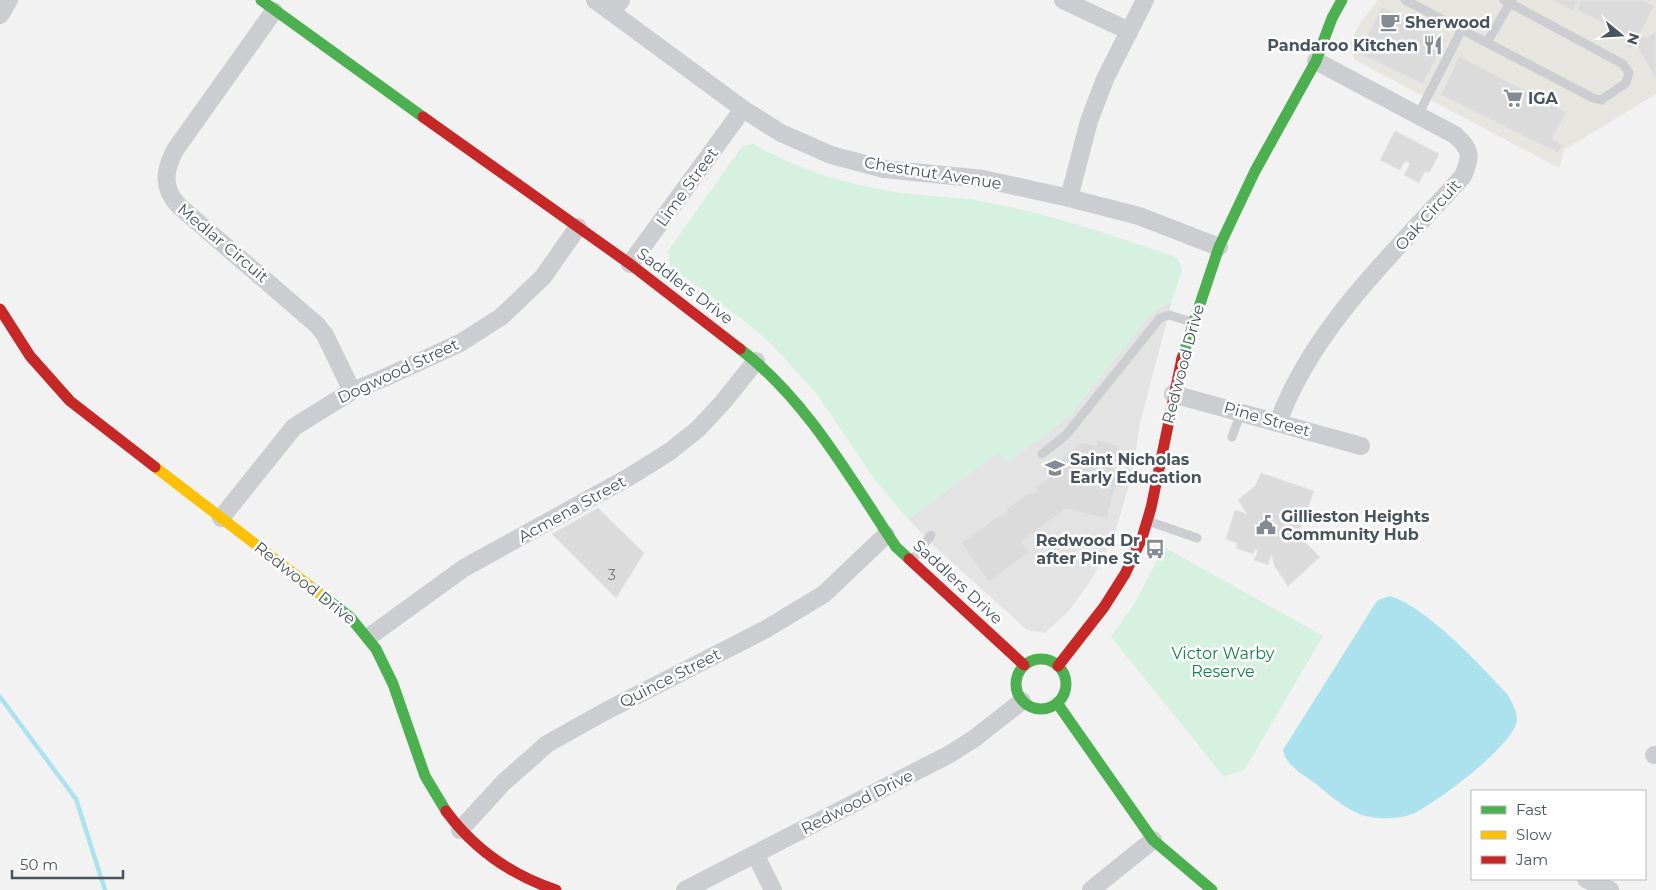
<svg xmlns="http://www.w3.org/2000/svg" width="1656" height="890" font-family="Montserrat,sans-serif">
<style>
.commercial{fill:#e6e5e0}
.education{fill:#e4e3e4}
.green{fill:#d6f1e0}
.water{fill:#abe2ee}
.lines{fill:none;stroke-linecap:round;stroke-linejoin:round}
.stream{stroke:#abe2ee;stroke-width:4.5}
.building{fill:#dbdbdc;stroke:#e3e4e5}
.lane{stroke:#cbcdd0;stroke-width:9}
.street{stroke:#cbcdd0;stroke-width:18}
.fast{stroke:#4caf50;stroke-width:11}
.slow{stroke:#ffc107;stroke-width:11}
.jam{stroke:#c62828;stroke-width:11}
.labels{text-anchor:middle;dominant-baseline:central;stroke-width:5;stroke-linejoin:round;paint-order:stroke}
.number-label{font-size:14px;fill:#6e767f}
.poi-label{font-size:16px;font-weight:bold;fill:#48545f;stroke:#fff;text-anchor:start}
.street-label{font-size:16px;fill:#48545f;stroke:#fff}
.park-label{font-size:16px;fill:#16824a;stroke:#fff}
</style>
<rect width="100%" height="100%" fill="#f2f2f2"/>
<!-- commercial -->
<path class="commercial" d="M1378,0H1656V94L1564,150L1559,168L1355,60L1349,44L1361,22Z"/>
<!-- education -->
<path class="education" d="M1172,301L1140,423L1132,475L1114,536L1091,580L1069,611L1045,633L1027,630L933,545L908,519L997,453H1001L1008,462L1069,416L1152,312Z"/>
<!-- green -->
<g class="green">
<path d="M753,144C801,170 841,183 895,192C921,196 948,196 974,200C1044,212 1111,234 1178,258L1182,270L1172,301L1152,312L1069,416L1008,462L1003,455L997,454L908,519L875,480L816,393L772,345L746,322L671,267L668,251L743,145Z"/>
<path d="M1164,547L1323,636L1245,769L1224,777L1111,637L1136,601Z"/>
</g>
<!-- water -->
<path class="water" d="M1390,596C1428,608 1480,665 1508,695C1512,703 1517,711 1517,720C1515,745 1435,804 1412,814C1402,818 1389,819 1378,818C1354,817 1334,799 1316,784C1304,775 1285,765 1283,750L1373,607L1378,600Z"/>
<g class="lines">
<!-- stream -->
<path class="stream" d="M0,697L76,799L105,890"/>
</g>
<!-- building -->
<g class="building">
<path d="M1552,0H1579L1573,11Z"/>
<path d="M1581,0H1642L1654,6L1640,33L1645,38L1656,32V79L1636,45L1629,49L1625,42L1626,40L1609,31L1611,27L1576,9Z"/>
<path d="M1382,7L1445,40L1423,84L1358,53Z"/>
<path d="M1459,56L1566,112L1552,139L1563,145L1558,153L1441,95Z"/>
<path d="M1395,131L1439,154L1429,173L1425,171L1419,183L1404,175L1410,163L1405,161L1400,170L1380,160Z"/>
<path d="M1097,440L1120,446L1114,471L1124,474L1121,488L1115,487L1107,519L1066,509L1021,542L1029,552L989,582L961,543L1001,514L1003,516L1008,512L1006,509L1030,492L1032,495L1038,490L1036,487L1065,465L1061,459L1082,442L1096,446Z"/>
<path d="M1261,473L1314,491L1298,535L1320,557L1288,586L1274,565L1272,554L1268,565L1254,560L1258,550L1255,549L1253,554L1236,548L1237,543L1226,539L1235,510L1247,514L1238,500L1255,486Z"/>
<path d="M598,508L644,553L616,598L552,534Z"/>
</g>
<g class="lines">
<!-- lane -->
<g class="lane">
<path d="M1405,0L1593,98L1601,100L1626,83L1629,73L1623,64L1504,0"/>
<path d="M1487,42L1512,0"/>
<path d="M1418,115L1462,29"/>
<path d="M1232,437L1241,412"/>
<path d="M1042,454L1066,435L1160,318L1169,315L1192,322"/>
<path d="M1148,521L1197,538"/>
<path d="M913,559L931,535"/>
</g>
<!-- street -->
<g class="street">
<path d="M595,0L743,109L781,133L831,155L884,169L983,179L1069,198L1139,216L1219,247"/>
<path d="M1063,0L1129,31"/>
<path d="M274,11L175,150C164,171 162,188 179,206L317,325L325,335L352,391"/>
<path d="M612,12L621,0"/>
<path d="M0,15L9,0"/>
<path d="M1069,198L1089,121L1105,79L1145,0"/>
<path d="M630,264L743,109"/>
<path d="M1173,394L1361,446"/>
<path d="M1278,422C1314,325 1395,252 1463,176C1472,155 1471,150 1455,135L1316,61"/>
<path d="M221,518L294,427L352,391L384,378L460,343L501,317L543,277L578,227"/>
<path d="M370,636L464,568L629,477L669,452L698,429L723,402L756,361"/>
<path d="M1654,755H1656"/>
<path d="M460,830L503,783L547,744L604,712L766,629L824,594L886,535"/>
<path d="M755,854L773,890"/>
<path d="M1586,879L1610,890"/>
<path d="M685,890L950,754L975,738L1022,701"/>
<path d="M1091,890L1153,840"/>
</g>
<!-- fast -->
<g class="fast">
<path d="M261,0L423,117"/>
<path d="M740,349C807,400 850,478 896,547L909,559"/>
<path d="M1182,358L1219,247L1255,171L1316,61L1332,18L1342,0"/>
<path d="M319,593L350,617L376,649L393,684L425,776L446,811"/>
<circle cx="1041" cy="684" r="25"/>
<path d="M1057,703L1153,840L1212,890"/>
</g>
<!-- slow -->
<path class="slow" d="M155,467L319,593"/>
<!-- jam -->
<g class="jam">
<path d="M423,117L630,264L740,349"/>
<path d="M0,309L30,356L70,401L155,467"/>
<path d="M909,559L1024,665"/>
<path d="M1058,666L1104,607L1125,574L1142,538L1151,508L1182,358"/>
<path d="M446,811C474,849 511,875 556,890"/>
</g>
</g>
<!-- icons -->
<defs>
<symbol id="cafe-bare" viewBox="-9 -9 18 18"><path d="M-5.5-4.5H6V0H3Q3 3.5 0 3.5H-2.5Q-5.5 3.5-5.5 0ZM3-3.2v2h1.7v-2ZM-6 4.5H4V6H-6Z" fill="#848b92" stroke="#fff" stroke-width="2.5" paint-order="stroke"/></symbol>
<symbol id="restaurant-bare" viewBox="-9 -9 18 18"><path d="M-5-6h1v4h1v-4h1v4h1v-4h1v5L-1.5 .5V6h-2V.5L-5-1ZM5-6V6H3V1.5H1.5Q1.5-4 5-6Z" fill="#848b92" stroke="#fff" stroke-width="2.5" paint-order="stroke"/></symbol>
<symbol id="supermarket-bare" viewBox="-9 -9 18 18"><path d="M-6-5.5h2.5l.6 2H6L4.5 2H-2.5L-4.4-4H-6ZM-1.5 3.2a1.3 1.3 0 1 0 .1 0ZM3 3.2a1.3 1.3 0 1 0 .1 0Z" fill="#848b92" stroke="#fff" stroke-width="2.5" paint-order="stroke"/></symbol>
<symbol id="school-bare" viewBox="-9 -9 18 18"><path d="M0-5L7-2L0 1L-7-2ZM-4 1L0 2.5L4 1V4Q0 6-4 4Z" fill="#848b92" stroke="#fff" stroke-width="2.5" paint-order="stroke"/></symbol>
<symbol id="civic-bare" viewBox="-9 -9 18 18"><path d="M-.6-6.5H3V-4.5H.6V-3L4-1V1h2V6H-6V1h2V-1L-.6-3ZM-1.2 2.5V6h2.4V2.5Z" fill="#848b92" stroke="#fff" stroke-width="2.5" paint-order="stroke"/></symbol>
<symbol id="bus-bare" viewBox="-9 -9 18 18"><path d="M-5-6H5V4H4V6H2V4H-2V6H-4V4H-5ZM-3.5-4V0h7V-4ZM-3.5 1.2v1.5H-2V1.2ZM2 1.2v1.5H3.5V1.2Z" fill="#848b92" stroke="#fff" stroke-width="2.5" paint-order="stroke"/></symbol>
</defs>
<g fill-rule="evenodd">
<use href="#cafe-bare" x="1376" y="8" width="28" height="28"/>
<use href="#restaurant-bare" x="1419" y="31" width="28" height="28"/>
<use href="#supermarket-bare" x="1499" y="84" width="28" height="28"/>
<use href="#school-bare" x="1041" y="454" width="28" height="28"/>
<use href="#civic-bare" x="1252" y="511" width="28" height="28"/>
<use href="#bus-bare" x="1141" y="535" width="28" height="28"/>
</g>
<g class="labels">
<!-- number labels -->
<g class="number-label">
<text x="612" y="575">3</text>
</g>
<!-- poi labels -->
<g class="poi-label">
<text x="1405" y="22">Sherwood</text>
<text x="1418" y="45" text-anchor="end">Pandaroo Kitchen</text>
<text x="1528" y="98">IGA</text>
<text x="1070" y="459">Saint Nicholas<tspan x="1070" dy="18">Early Education</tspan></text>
<text x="1281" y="516">Gillieston Heights<tspan x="1281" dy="18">Community Hub</tspan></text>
<text x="1140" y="540" text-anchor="end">Redwood Dr<tspan x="1140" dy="18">after Pine St</tspan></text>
</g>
<!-- street labels -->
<g class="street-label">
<text transform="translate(933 173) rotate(9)">Chestnut Avenue</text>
<text transform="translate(687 187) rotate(-54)">Lime Street</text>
<text transform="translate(1428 215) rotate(-48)">Oak Circuit</text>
<text transform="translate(223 243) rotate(40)">Medlar Circuit</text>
<text transform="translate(685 286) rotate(37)">Saddlers Drive</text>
<text transform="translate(1183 364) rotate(-75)">Redwood Drive</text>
<text transform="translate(398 371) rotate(-25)">Dogwood Street</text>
<text transform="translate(1267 419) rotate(16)">Pine Street</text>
<text transform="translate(572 509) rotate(-29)">Acmena Street</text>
<text transform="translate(958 582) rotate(43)">Saddlers Drive</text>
<text transform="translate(305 583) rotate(38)">Redwood Drive</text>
<text transform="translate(670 678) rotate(-27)">Quince Street</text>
<text transform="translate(857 802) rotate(-27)">Redwood Drive</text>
</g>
<!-- park labels -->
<g class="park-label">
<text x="1223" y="653">Victor Warby<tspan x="1223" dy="18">Reserve</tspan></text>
</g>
</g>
<!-- legend -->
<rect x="1471" y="790" width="175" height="90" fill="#ffffff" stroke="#b6bbbf"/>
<rect x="1481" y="806" width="25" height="8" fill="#4caf50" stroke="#b6bbbf"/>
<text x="1516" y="815" font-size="15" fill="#48545f">Fast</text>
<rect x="1481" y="831" width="25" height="8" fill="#ffc107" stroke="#b6bbbf"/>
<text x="1516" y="840" font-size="15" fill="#48545f">Slow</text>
<rect x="1481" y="856" width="25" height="8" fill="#c62828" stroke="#b6bbbf"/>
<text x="1516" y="865" font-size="15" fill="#48545f">Jam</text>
<!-- north arrow -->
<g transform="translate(1621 35) rotate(108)" stroke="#ffffff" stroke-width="4" paint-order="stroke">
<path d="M0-4L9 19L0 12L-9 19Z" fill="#48545f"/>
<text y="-8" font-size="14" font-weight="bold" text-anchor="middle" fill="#48545f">N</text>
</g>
<!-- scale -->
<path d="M12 870v8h111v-8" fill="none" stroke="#48545f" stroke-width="2.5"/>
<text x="20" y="870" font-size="15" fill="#48545f" stroke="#ffffff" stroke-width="4" paint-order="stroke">50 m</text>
</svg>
